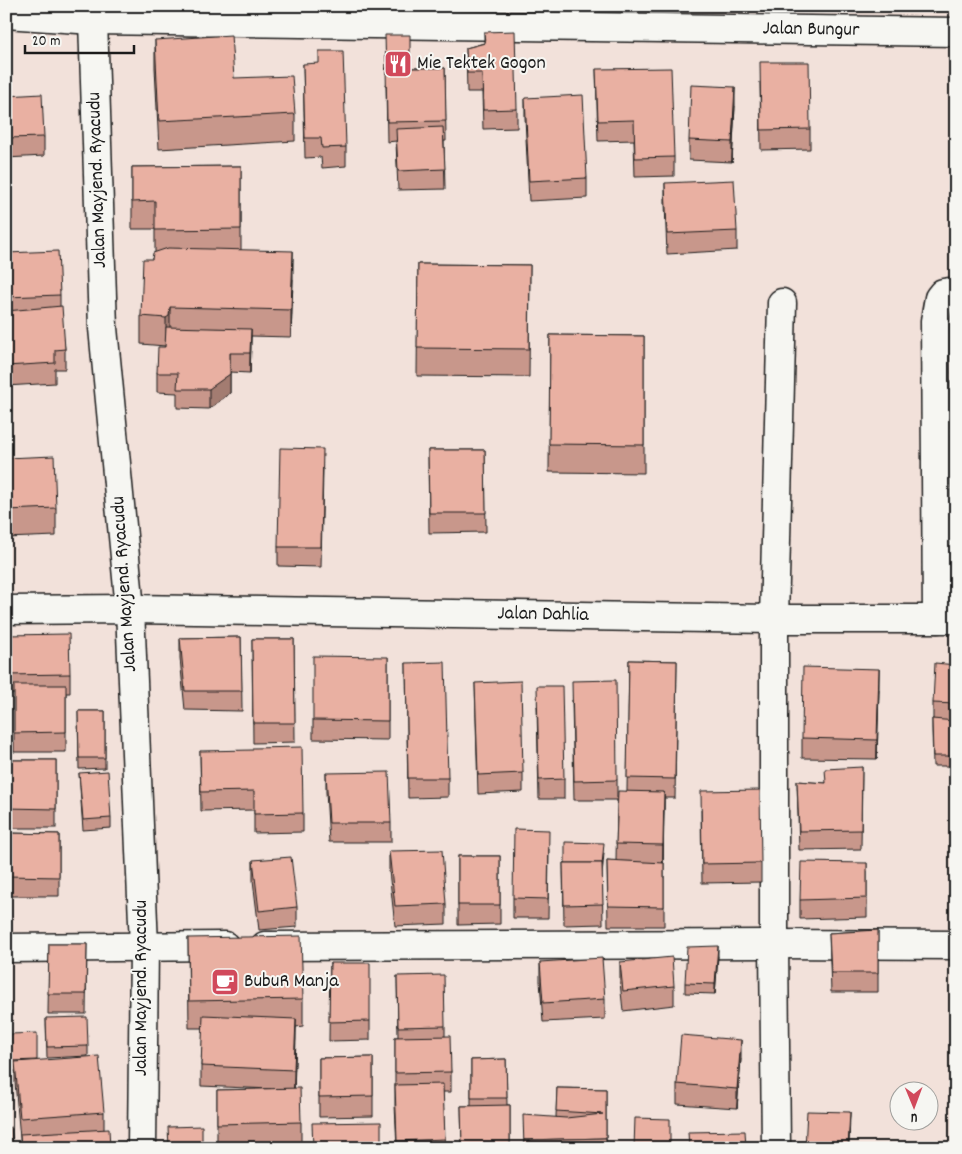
<svg xmlns="http://www.w3.org/2000/svg" width="962" height="1154" font-family="Dekko,sans-serif">
<style>
.lines{fill:none;stroke-linecap:round;stroke-linejoin:round}
.street-casing{stroke:#1c1c1c;stroke-width:31}
.street{stroke:#f6f6f2;stroke-width:28}
.wall{fill:#c8978b;stroke:#1c1c1c}
.shaded-wall{fill:#a37b71;stroke:#1c1c1c}
.building{fill:#e9b0a2;stroke:#1c1c1c}
.labels{text-anchor:middle;dominant-baseline:central;stroke-width:4;stroke-linejoin:round;paint-order:stroke}
.street-label{font-size:20px;fill:#1c1c1c;stroke:#f6f6f2}
.poi-label{font-size:20px;fill:#1c1c1c;stroke:#f6f6f2;text-anchor:start}
</style>
<rect width="100%" height="100%" fill="#f2e1da"/>
<filter id="ink" filterUnits="userSpaceOnUse"><feTurbulence type="fractalNoise" baseFrequency=".02" numOctaves="2"/><feDisplacementMap in="SourceGraphic" scale="10" xChannelSelector="R" yChannelSelector="G"/><feConvolveMatrix kernelMatrix="1 2 1 2 8 2 1 2 1" color-interpolation-filters="sRGB"/></filter>
<g filter="url(#ink)">
<g class="lines">
<defs>
<g id="street">
<path d="M6,14L93,20L956,32"/>
<path d="M93,20L103,328L130,609L144,946L142,1148"/>
<path d="M6,610L130,609L774,619H956"/>
<path d="M937,619L935,321L939,298L943,293L956,291"/>
<path d="M265,946L774,944L956,945"/>
<path d="M6,948L225,946"/>
<path d="M776,1148L774,944V619L782,303"/>
</g>
</defs>
<!-- street casing -->
<use href="#street" class="street-casing"/>
<!-- street -->
<use href="#street" class="street"/>
</g>
<!-- wall -->
<g class="wall">
<path d="M484,32L517,109V128L483,129L482,92H467L466,48L484,43Z"/>
<path d="M155,40L234,78L295,114V141L159,149L155,68Z"/>
<path d="M303,64L346,147V166L322,168L321,157L305,158Z"/>
<path d="M410,68H445L446,141H444L445,189L398,190L396,141L387,142L386,84Z"/>
<path d="M596,69L674,157V176L635,177L634,140L598,141Z"/>
<path d="M760,82L810,129V149L761,150Z"/>
<path d="M6,96L44,137V156L6,158Z"/>
<path d="M525,98L587,178V198L529,201L525,117Z"/>
<path d="M735,106L732,162L689,160V140Z"/>
<path d="M241,166V250L293,279L291,337L251,336L250,373L230,372V393L209,409L177,408V393L157,392V373L165,346L141,344V316L152,259L155,252V229H132V167Z"/>
<path d="M665,183L737,231V250L667,254L665,203Z"/>
<path d="M6,253L60,295V306L65,349V369H55V383L6,386Z"/>
<path d="M418,264L530,265L529,377L417,376Z"/>
<path d="M550,335L644,336V473L549,472Z"/>
<path d="M428,450H485L486,532L429,533Z"/>
<path d="M6,458L56,508V536L6,538Z"/>
<path d="M323,469L321,567L278,566V547Z"/>
<path d="M6,635L70,674V693H66V752H14V694H6Z"/>
<path d="M241,637L242,711L185,710L180,658V638Z"/>
<path d="M252,639H294L295,742L253,743Z"/>
<path d="M388,657V740L313,739V720Z"/>
<path d="M629,660L677,661L675,798H664L663,863H664V926H608L607,860L616,861L617,800H574L572,700L617,780V798L627,791Z"/>
<path d="M406,663L448,778V797L408,798Z"/>
<path d="M956,665V766H933L932,729V719H933V703Z"/>
<path d="M475,683L523,773V792L478,794Z"/>
<path d="M879,689L877,759L802,758V738Z"/>
<path d="M537,706L564,779V799H539Z"/>
<path d="M78,711H105V768L79,769Z"/>
<path d="M200,751L303,813V832L254,833V810L201,811Z"/>
<rect x="6" y="760" width="50" height="68"/>
<path d="M862,767L861,849L799,850L797,781L825,783Z"/>
<path d="M79,773L111,818V828L83,830Z"/>
<path d="M326,773L391,823V842H329L326,792Z"/>
<path d="M701,810L761,863V882L702,883Z"/>
<path d="M6,833L59,834V896H6Z"/>
<path d="M549,849L548,918H513V898Z"/>
<path d="M389,851L446,904V924L395,926L389,871Z"/>
<path d="M604,853L602,876L603,924L564,925L563,863Z"/>
<path d="M458,856H500V924L458,925Z"/>
<path d="M253,860L297,907V927L259,930L253,880Z"/>
<path d="M867,863V917L800,919V900Z"/>
<path d="M953,875H956V914H954Z"/>
<path d="M878,930V992H831L829,933Z"/>
<path d="M188,938L303,999V1026L296,1027L294,1088L301,1122V1142L217,1143V1090L271,1089L201,1086V1066L203,1028H189Z"/>
<path d="M49,944H87L86,1014H48Z"/>
<path d="M718,956L715,994L685,993V983Z"/>
<path d="M540,962L605,999V1019L543,1022L540,981Z"/>
<path d="M620,962L674,986V1005L623,1011L620,982Z"/>
<path d="M330,963L370,1021V1040L329,1041Z"/>
<path d="M397,976L445,1026V1036L451,1072V1092H443L445,1148H397L395,1105V1037H398Z"/>
<path d="M46,1018L88,1046V1056L47,1058Z"/>
<path d="M11,1034L37,1061L104,1112V1129L110,1148H20V1138L15,1082V1071H11Z"/>
<path d="M373,1057V1116L319,1117V1058Z"/>
<path d="M506,1059L507,1105H510V1148H462L461,1106H471V1060Z"/>
<path d="M741,1059L737,1108L677,1104V1084Z"/>
<path d="M557,1088L606,1089V1148L556,1117Z"/>
</g>
<!-- shaded-wall -->
<g class="shaded-wall">
<path d="M735,87V106L732,162V142Z"/>
<path d="M293,251V279L291,337V310Z"/>
<path d="M170,307V335L166,346V318Z"/>
<path d="M251,329V348L250,373V353Z"/>
<path d="M230,353V393L209,409V389Z"/>
<path d="M879,669V689L877,759V740Z"/>
<path d="M664,792V812L663,864V845Z"/>
<path d="M718,946V956L715,994V984Z"/>
<path d="M296,1019V1039L294,1090V1070Z"/>
<path d="M741,1040V1059L737,1108V1089Z"/>
<path d="M850,1112L849,1148H848Z"/>
</g>
<!-- building -->
<g class="building">
<path d="M515,31L517,109L483,110L482,73H467L466,48L485,43L484,32Z"/>
<path d="M231,35L234,78L292,76L295,114L159,121L155,40Z"/>
<path d="M385,35H410V68H386V74Z"/>
<path d="M319,51H343L346,147L322,148L321,138H305L303,64L319,63Z"/>
<path d="M760,62H809L810,129L761,130Z"/>
<path d="M386,68H445L446,121L387,122Z"/>
<path d="M671,68L674,157L635,158L634,120L598,121L596,69Z"/>
<path d="M691,85L735,87L732,142L689,140Z"/>
<path d="M42,94L44,137L6,138V96Z"/>
<path d="M583,95L587,178L529,181L525,98Z"/>
<path d="M443,127L445,169L398,171L396,129Z"/>
<path d="M241,166V229L155,230V201L132,202V167Z"/>
<path d="M734,180L737,231L667,234L665,183Z"/>
<path d="M168,248L293,251L291,310L170,307L169,316L166,318L141,316L143,259H152L153,253Z"/>
<path d="M58,251L60,295L6,297V253Z"/>
<path d="M418,264L530,265L529,349L417,348Z"/>
<path d="M62,306L65,349L55,350V363L6,366V311Z"/>
<path d="M166,327L251,329L250,353H230V374L209,389H177L178,373H157L158,347H165Z"/>
<path d="M550,335L644,336V445L549,444Z"/>
<path d="M280,448L323,449L321,547H278Z"/>
<path d="M428,450H485L486,513H429Z"/>
<path d="M54,456L56,508L6,510V458Z"/>
<path d="M69,634L70,674L6,675V635Z"/>
<path d="M241,637L242,691H185L180,638Z"/>
<path d="M252,639H294L295,723H253Z"/>
<path d="M313,656L388,657V721L313,720Z"/>
<path d="M629,660L677,661L675,779L627,778Z"/>
<path d="M445,662L448,778H408L406,663Z"/>
<path d="M935,663L956,665V704L933,703Z"/>
<path d="M803,667L879,669L877,740L802,738Z"/>
<path d="M616,680L617,780L574,781L572,681Z"/>
<path d="M521,681L523,773L478,775L475,683Z"/>
<path d="M14,685H66V732L14,733Z"/>
<path d="M537,686H562L564,779L539,780Z"/>
<path d="M78,711H105V758H79Z"/>
<path d="M932,719L956,721V756H933Z"/>
<path d="M302,747L303,813L254,814V791L201,792L200,751L253,750V748Z"/>
<path d="M6,760H56V809L6,808Z"/>
<path d="M862,767L861,830L799,831L797,781L826,783L825,769Z"/>
<path d="M108,771L111,818L83,820L79,773Z"/>
<path d="M389,772L391,823H329L326,773Z"/>
<path d="M760,790L761,863L702,864L701,791Z"/>
<path d="M618,791L664,792L663,845L616,844Z"/>
<path d="M514,829L549,830L548,899L513,898Z"/>
<path d="M6,833L59,834V877L6,876Z"/>
<path d="M565,842L604,843L602,866V863H565Z"/>
<path d="M442,850L446,904L395,906L389,851Z"/>
<rect x="458" y="856" width="42" height="49"/>
<path d="M291,857L297,907L259,911L253,860Z"/>
<path d="M607,860L664,863V907L608,906Z"/>
<path d="M801,862L867,863V898L800,900Z"/>
<path d="M563,863H602L603,904L564,905Z"/>
<path d="M953,875H956V895H954Z"/>
<path d="M878,930V973H831L829,933Z"/>
<path d="M301,936L303,999L189,1001L188,938Z"/>
<path d="M49,944H87L86,994H48Z"/>
<path d="M718,946L715,984L685,983L687,947Z"/>
<path d="M672,957L674,986L623,991L620,962Z"/>
<path d="M602,958L605,999L543,1003L540,962Z"/>
<path d="M330,963H370V1021L329,1022Z"/>
<path d="M444,975L445,1026L398,1027L397,976Z"/>
<path d="M203,1015L296,1019L294,1070L201,1066Z"/>
<path d="M87,1017L88,1046L47,1047L46,1018Z"/>
<path d="M37,1033V1060L11,1061V1034Z"/>
<path d="M681,1035L741,1040L737,1089L677,1084Z"/>
<path d="M450,1036L451,1072L395,1073V1037Z"/>
<path d="M99,1056L104,1112L20,1118L15,1062Z"/>
<path d="M373,1057V1096L319,1097V1058Z"/>
<path d="M506,1059L507,1098H471V1060Z"/>
<path d="M443,1084L445,1139L397,1141L395,1085Z"/>
<path d="M300,1088L301,1122L217,1124V1090Z"/>
<path d="M557,1088L606,1089V1148V1138L524,1140V1148L523,1115L566,1118L603,1114L556,1111Z"/>
<path d="M510,1105V1145L462,1146L461,1106Z"/>
<path d="M807,1111L850,1112L848,1148H805Z"/>
<path d="M635,1118L670,1119V1148H634Z"/>
<path d="M381,1122V1148H313L312,1123Z"/>
<path d="M202,1126V1148H169L168,1127Z"/>
<path d="M11,1127L13,1148H6V1128Z"/>
<path d="M109,1129L110,1148H21L20,1134Z"/>
<path d="M745,1131L746,1148H689L688,1132Z"/>
<path d="M606,1138V1148H524V1140Z"/>
</g>
</g>
<!-- icons -->
<defs>
<symbol id="restaurant-square" viewBox="-11 -11 22 22"><rect x="-9" y="-9" width="18" height="18" rx="4" fill="#d1495b" stroke="#f6f6f2"/><path d="M-5-6h1v4h1v-4h1v4h1v-4h1v5L-1.5 .5V6h-2V.5L-5-1ZM5-6V6H3V1.5H1.5Q1.5-4 5-6Z" fill="#fff"/></symbol>
<symbol id="cafe-square" viewBox="-11 -11 22 22"><rect x="-9" y="-9" width="18" height="18" rx="4" fill="#d1495b" stroke="#f6f6f2"/><path d="M-5.5-4.5H6V0H3Q3 3.5 0 3.5H-2.5Q-5.5 3.5-5.5 0ZM3-3.2v2h1.7v-2ZM-6 4.5H4V6H-6Z" fill="#fff"/></symbol>
</defs>
<g fill-rule="evenodd">
<use href="#restaurant-square" x="382" y="48" width="32" height="32"/>
<use href="#cafe-square" x="209" y="966" width="32" height="32"/>
</g>
<g class="labels">
<!-- street labels -->
<g class="street-label">
<text transform="translate(811 30) rotate(1)">Jalan Bungur</text>
<text transform="translate(98 180) rotate(-92)">Jalan Mayjend. Ryacudu</text>
<text transform="translate(125 584) rotate(-94)">Jalan Mayjend. Ryacudu</text>
<text transform="translate(543 615) rotate(1)">Jalan Dahlia</text>
<text transform="translate(142 988) rotate(-90)">Jalan Mayjend. Ryacudu</text>
</g>
<!-- poi labels -->
<g class="poi-label">
<text x="417" y="64">Mie Tektek Gogon</text>
<text x="244" y="982">BubuR Manja</text>
</g>
</g>
<!-- margin -->
<rect width="962" height="1154" fill="none" stroke="#f6f6f2" stroke-width="25"/>
<rect x="12" y="12" width="937" height="1129" fill="none" stroke="#1c1c1c" stroke-width="2" filter="url(#ink)"/>
<!-- north arrow -->
<g transform="translate(914 1106) rotate(179)"><circle r="24" fill="#f6f6f2" stroke="#9f9f9c"/>
<path d="M0-4L9 19L0 12L-9 19Z" fill="#d1495b"/>
<text y="-8" font-size="14" font-weight="bold" text-anchor="middle" fill="#1c1c1c">U</text>
</g>
<!-- scale -->
<path d="M25 45v8h109v-8" fill="none" stroke="#1c1c1c" stroke-width="2.5"/>
<text x="32" y="45" font-size="15" fill="#1c1c1c" stroke="#f6f6f2" stroke-width="4" paint-order="stroke">20 m</text>
</svg>
